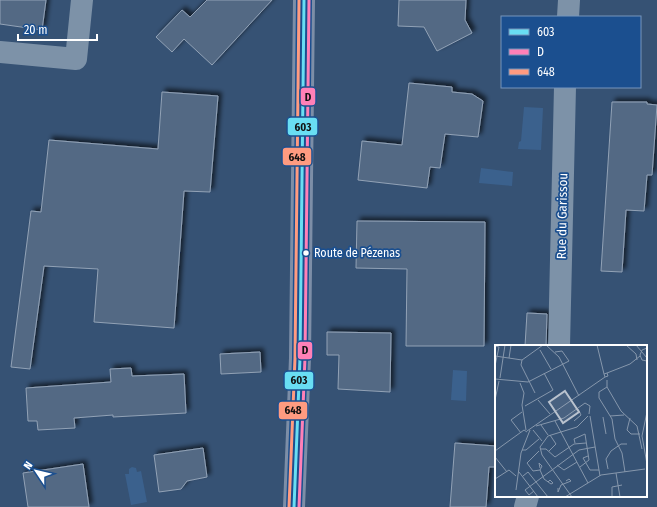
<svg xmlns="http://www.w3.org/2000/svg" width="657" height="507" font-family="'Fira Sans Condensed',sans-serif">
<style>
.water{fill:#3b618d}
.building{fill:#526984;stroke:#92a2b6;filter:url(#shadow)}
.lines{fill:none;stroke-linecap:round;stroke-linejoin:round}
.minor{stroke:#7d92a8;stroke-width:22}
.major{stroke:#7d8ea7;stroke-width:22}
.bus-1-casing{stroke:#1b4f8f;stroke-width:6}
.bus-2-casing{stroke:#1b4f8f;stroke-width:6}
.bus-3-casing{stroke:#1b4f8f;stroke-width:6}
.bus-1{stroke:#69def3;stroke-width:3}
.bus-2{stroke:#ff80b7;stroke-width:3}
.bus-3{stroke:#ff9b80;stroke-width:3}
.bus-dot{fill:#fff;stroke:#1b4f8f;stroke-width:1.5}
.labels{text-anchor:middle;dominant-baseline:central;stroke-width:3.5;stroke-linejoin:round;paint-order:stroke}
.bus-label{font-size:12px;fill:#fff;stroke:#1b4f8f;text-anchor:start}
.street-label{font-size:13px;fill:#fff;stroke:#1b4f8f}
.inset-road{fill:none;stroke:#8697ac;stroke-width:1}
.view{fill:#b9c2ce;fill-opacity:0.15;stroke:#b9c2ce;stroke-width:2}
.inset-edge{fill:none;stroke:#fff;stroke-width:2}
.line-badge{stroke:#1b4f8f;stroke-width:1.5}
.pale-badge-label{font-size:11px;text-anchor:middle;font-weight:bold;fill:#111}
</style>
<defs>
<filter id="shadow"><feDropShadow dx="3.5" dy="-3.5" stdDeviation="2" flood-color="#0009"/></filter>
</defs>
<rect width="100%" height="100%" fill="#365274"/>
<!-- water -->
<g class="water">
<path d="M524,107L543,108L541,150L518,149L519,142L521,141Z"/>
<path d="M481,168L513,172L512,186L479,183Z"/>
<path d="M453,370L467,371L466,401L451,400Z"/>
<path d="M132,467L136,468L137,472L141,471L147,502L131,505L125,474H129V469Z"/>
</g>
<!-- building -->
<g class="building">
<path d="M0,0H46L42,30L0,24Z"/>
<path d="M207,0H272L212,65L184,39L172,52L156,37L182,10L190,17Z"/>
<path d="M399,0H466L465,20L472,33L437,51L424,27L398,26Z"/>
<path d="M409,83L452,87V92L472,94L483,101L478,137L445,134L440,168L430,167L427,188L358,180L362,141L402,145Z"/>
<path d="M162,92L218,96L210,192L184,191L174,328L94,322L98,269L44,266L30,369L11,367L31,211L41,212L49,140L158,149Z"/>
<path d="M612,102H647V104L657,105L652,175H647L644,211L626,210L622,272L601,271Z"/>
<path d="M357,221L485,222L484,346H406L407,269L356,268Z"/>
<path d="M527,313L547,314L546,346H525Z"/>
<path d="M327,332L391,333L390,392L338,389L339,355H327Z"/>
<path d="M260,352L261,372L221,374L220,354Z"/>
<path d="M131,368L132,376L184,374L186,413L113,417V415L74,418L75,428L38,430L37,421H28L26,388L111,382L110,369Z"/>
<path d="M455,443L496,446L495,467H489L486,507H450Z"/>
<path d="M203,448L207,477L187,481L181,489L159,492L154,455Z"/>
<path d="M83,464L89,507H28L23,473Z"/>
</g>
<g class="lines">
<!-- minor -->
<g class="minor">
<path d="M568,17L569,0"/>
<path d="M0,52L76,59L82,0"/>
<path d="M559,346L565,87"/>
<path d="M525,507L528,496"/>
</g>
<!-- major -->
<path class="major" d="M294,507L300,358L304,0"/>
<defs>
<path id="bus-1" d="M294,507L300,358L304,0"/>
<path id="bus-2" d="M299,507L305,358L309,0"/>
<path id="bus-3" d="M289,507L295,358L299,0"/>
</defs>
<!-- bus-1 casing -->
<use href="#bus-1" class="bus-1-casing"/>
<!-- bus-2 casing -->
<use href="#bus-2" class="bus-2-casing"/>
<!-- bus-3 casing -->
<use href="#bus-3" class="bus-3-casing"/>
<!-- bus-1 -->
<use href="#bus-1" class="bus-1"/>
<!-- bus-2 -->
<use href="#bus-2" class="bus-2"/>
<!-- bus-3 -->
<use href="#bus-3" class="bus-3"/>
</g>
<!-- markers -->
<circle class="bus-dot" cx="306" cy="253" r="3.5"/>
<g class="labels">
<!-- bus labels -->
<g class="bus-label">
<text x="314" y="253">Route de Pézenas</text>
</g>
<!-- street labels -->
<g class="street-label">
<text transform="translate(562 216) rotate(-89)">Rue du Garissou</text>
</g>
</g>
<!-- overview -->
<g transform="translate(495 345)">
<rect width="152" height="152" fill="#365274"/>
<path class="inset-road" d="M51,0L64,12L84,51M102,0L109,29M131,0L141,9L142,15M141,0L152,13M0,1L4,2L0,21M152,3L147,5L145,10L147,15L152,16M45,5L56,24M0,11L27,15L26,20L40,48M14,13L16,0M27,15L48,0M112,28L135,19L145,11M112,28L113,31L110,32L109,29ZM5,33L10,0M0,34L33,37L74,16L67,6L60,7M112,35V42L126,66L142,81L147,104M25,38L29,48L27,60L31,85M112,42L104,47V53L117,74L120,94L127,108L130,127M0,55L4,36M43,55L55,69M30,61L58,45L49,28M152,67L147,91L152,119M95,71L105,131M115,71L129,70M108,72L111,89M135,73L132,85L136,89H145M60,76L93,138M79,76L86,70L83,64M152,78V102M46,80L53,90M41,81L69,73L90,58L95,61L94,69M38,85L47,96M32,86L110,32M26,88L16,75L27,67M80,98L79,94L90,89L94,115L85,122M45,104H51L60,112L79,99L91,98M27,105H31L44,94M0,106L29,85L32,87M44,106L32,118L38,126L45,125L49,134L56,139L58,138L55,135L53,137M54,106L61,99L55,90M93,111L88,113L95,125H104M0,112L12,127M62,120L69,125L82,117M113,124L111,114L116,106L126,99H132M45,125L47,121L44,118L45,123M24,127L43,152M121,128L125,152M28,131L33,127L53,152M0,134L14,125L21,131M63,143V147L66,140L76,136L74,134L71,136M21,145L26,108L35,85M39,146L34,150L30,145L84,105L100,102M70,152L106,130L150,124M77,152L47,110L45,102L53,91L82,82L93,71M117,152V142L127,140"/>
<path class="view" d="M70,46L84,67L68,78L54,57Z"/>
<rect width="152" height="152" class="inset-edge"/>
</g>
<g class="line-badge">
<rect x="300" y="87" width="16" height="19" rx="4" fill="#ff80b7"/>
<rect x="287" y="117" width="31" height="19" rx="4" fill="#69def3"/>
<rect x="282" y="147" width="30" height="19" rx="4" fill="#ff9b80"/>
<rect x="297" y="341" width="16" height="19" rx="4" fill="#ff80b7"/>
<rect x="284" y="371" width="30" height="19" rx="4" fill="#69def3"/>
<rect x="278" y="401" width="30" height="19" rx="4" fill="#ff9b80"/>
</g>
<g class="pale-badge-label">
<text x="308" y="101">D</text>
<text x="303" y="131">603</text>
<text x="297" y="161">648</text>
<text x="305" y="354">D</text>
<text x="299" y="384">603</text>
<text x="293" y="414">648</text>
</g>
<!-- legend -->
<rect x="501" y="16" width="140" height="72" fill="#1b4f8f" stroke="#7695bc"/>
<rect x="509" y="29" width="20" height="6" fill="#69def3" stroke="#7695bc"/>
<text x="537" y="36" font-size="12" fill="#ffffff">603</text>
<rect x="509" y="49" width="20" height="6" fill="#ff80b7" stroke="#7695bc"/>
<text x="537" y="56" font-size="12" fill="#ffffff">D</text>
<rect x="509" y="69" width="20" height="6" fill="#ff9b80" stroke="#7695bc"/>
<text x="537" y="76" font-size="12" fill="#ffffff">648</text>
<!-- north arrow -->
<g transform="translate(36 471) rotate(305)" stroke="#1b4f8f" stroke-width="3" paint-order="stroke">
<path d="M0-3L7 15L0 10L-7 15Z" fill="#ffffff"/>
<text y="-6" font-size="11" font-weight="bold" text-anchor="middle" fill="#ffffff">N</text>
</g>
<!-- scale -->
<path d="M18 34v6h79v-6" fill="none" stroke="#ffffff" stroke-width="2"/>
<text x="24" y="34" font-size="12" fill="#ffffff" stroke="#1b4f8f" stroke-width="3" paint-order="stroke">20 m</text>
</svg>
